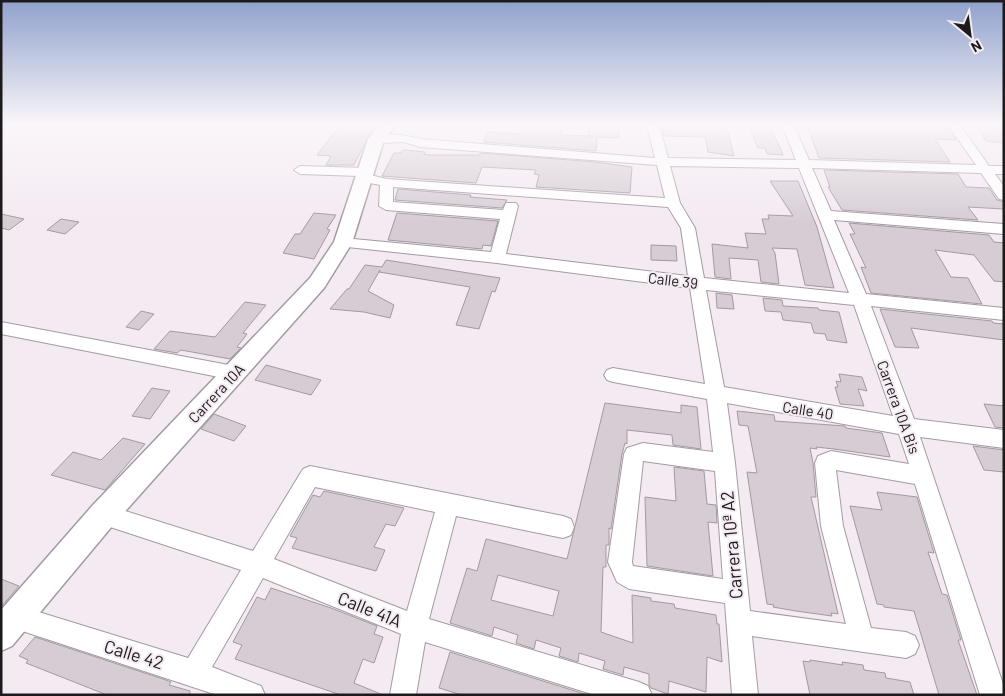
<svg xmlns="http://www.w3.org/2000/svg" width="1005" height="696" font-family="Barlow,sans-serif">
<style>
.building{fill:#d6cdd4;stroke:#a39aa1;fill-rule:evenodd}
.lines{fill:none;stroke-linecap:round;stroke-linejoin:round}
.minor-casing{stroke:#a49ba1;stroke-width:2}
.tertiary-casing{stroke:#a49ba1;stroke-width:3}
.minor{fill:#fff;fill-rule:evenodd}
.tertiary{fill:#fff;fill-rule:evenodd}
.labels{text-anchor:middle;dominant-baseline:central;stroke-width:4;stroke-linejoin:round;paint-order:stroke}
.street-label{font-size:15px;fill:#1d1a1c;stroke:#f4eaf2}
.near-street-label{font-size:18px;fill:#1d1a1c;stroke:#f4eaf2}
</style>
<rect width="100%" height="100%" fill="#f4eaf2"/>
<!-- building -->
<g class="building">
<path d="M340,125H374L354,165H326L331,156L317,155Z"/>
<path d="M524,125L562,127L561,135L593,136H588L590,125H619V138L597,137L596,151L484,142L487,132L520,134Z"/>
<path d="M661,125H726L734,156L708,152L705,137L664,136Z"/>
<path d="M749,125H770L783,155L767,154L765,148H758Z"/>
<path d="M807,125H946L956,140L935,139L950,162L819,158Z"/>
<path d="M976,125L997,126L1004,136V143L986,141Z"/>
<path d="M404,150L425,152L424,154L429,155H480V153L595,162L632,167L630,193L536,187L539,175L534,174L536,170L482,167L476,183L382,176L394,153H400Z"/>
<path d="M824,170L958,174L966,187L989,188L997,200L1004,202V209L968,207L978,220L842,210L828,187H830Z"/>
<path d="M770,181H798L817,227L834,288L805,285L797,249L772,248L775,253L779,284L761,282L758,260L729,258L731,279L715,277L712,244L748,248L745,233L766,234L762,219H769L768,215L793,216Z"/>
<path d="M398,189L471,195L470,197L507,200L502,208L395,200Z"/>
<path d="M314,213L336,215L327,229L330,230L314,259L283,253L295,234H300Z"/>
<path d="M397,213L498,221L491,246L483,245L482,249L388,240Z"/>
<path d="M1,214L24,219L9,230L1,228Z"/>
<path d="M61,219L79,222L65,234L47,230Z"/>
<path d="M849,223L989,235L994,242L1004,243V282L994,281L974,255L935,250L951,277L968,278L982,304L871,293L861,267L866,268L850,234H855Z"/>
<path d="M651,245L676,246L677,261L651,260Z"/>
<path d="M386,260L500,278L495,292L492,291L479,329L456,325L470,287L379,272L380,270L368,291L394,305L390,318L364,312L330,309L347,289H349L365,265L382,267Z"/>
<path d="M716,293L732,295L734,309L717,308Z"/>
<path d="M763,298L782,300L783,306L818,308L819,310L839,312L847,343L827,340L825,334L814,333L811,323L783,320L781,312L765,311Z"/>
<path d="M245,302L266,305L243,333L247,334L237,347L241,348L230,359L181,350L177,353L154,349L170,331L215,337Z"/>
<path d="M880,309L992,321L993,323L1004,324V340L911,328L919,348L895,347Z"/>
<path d="M141,311L154,314L139,330L126,327Z"/>
<path d="M266,365L321,380L311,395L255,380Z"/>
<path d="M839,374L862,377L867,391L858,389L864,406L840,404L835,387H838L836,381L841,382Z"/>
<path d="M152,388L170,391L150,419L132,416Z"/>
<path d="M605,403L681,413V405L697,407L701,449L673,445L672,435L627,430V444L625,443L622,454L611,529L609,528V545H606V567H603L601,632L633,643L632,595L651,598V601L674,604L675,608L716,615L717,624H719L722,662L707,657L706,692L669,681L668,694L651,688L649,684V674L624,667L623,675L603,669L605,661L579,653L578,662L559,656L561,648L536,640L534,649L516,643L518,635L494,627L492,636L450,623L467,568L477,571L486,539L567,559ZM498,575L559,591L553,616L491,600Z"/>
<path d="M984,404L1004,406V428L995,427Z"/>
<path d="M737,411L774,415L775,421L845,426L846,428L882,433L890,457L834,449L816,447L817,449L810,448L813,463L816,497H811L838,614L831,613L832,616L796,611L773,607L774,605L767,604L747,472L757,473L748,426L739,425Z"/>
<path d="M214,414L246,426L234,441L201,429Z"/>
<path d="M123,438L145,444L105,490L51,475L73,452L101,460Z"/>
<path d="M973,446L1004,450V472L984,470Z"/>
<path d="M674,467L704,471L707,504L716,505L717,523L708,522L713,576L647,566L645,497L676,501Z"/>
<path d="M324,491L404,508L395,526L386,524L374,547L385,550L376,571L292,548L297,538L290,536L313,495L320,497Z"/>
<path d="M877,492L917,497L934,553L928,552L942,594L947,595L961,640H958L977,695H939L914,611L884,607V605L877,604L850,506L882,510Z"/>
<path d="M1,579L19,586L1,607Z"/>
<path d="M271,588L331,608L377,626L374,634L383,637L374,663L363,659L354,683L383,695H341L235,659L242,645L233,642L240,629L257,597L265,600Z"/>
<path d="M35,637L166,680L171,682L169,685L190,691V695H107L26,663L28,660L19,656Z"/>
<path d="M450,652L588,695H462L439,688Z"/>
<path d="M810,660L843,665L842,662L863,665L864,670L885,673L886,678L910,682L914,695H810L803,661L810,662Z"/>
</g>
<g class="lines">
<defs>
<g id="minor">
<path d="M647,125H659L668,158L796,160L782,125H794L809,160L976,165L948,125H960L989,166H1004V174H995L1004,186V200L999,199L981,173L812,168L831,211L1004,224V234L834,220L866,294L1004,308V320L871,306L914,419L1004,430V448L920,437L1004,687V695H980L915,484L836,470L843,526L871,628L906,632L915,636L919,645L915,654L906,658L752,636L758,695H732L725,603L629,589L617,582L608,562L624,454L627,448L643,443L713,452L707,399L613,382L607,380L604,375L607,370L613,368L705,384L690,288L497,263L338,246L336,243L338,240L343,238L491,252L500,219L386,210L379,206L380,185L360,181L358,178L360,176L300,174L294,170L300,166L367,168L373,172L370,175L387,179L665,198L657,165L420,147L404,142L376,143L370,139C379,130 410,136 421,139L655,158ZM670,166L799,168L849,293L704,278L695,228L680,203ZM393,187L668,207L681,228L688,276L506,254L518,206L516,203H506L503,210L393,202ZM706,290L854,305L893,416L724,387ZM727,403L899,434L909,464L831,451L818,456L815,463L821,526L846,624L750,611L735,463ZM643,461L715,471L723,579L633,566L632,562Z"/>
<path d="M1,322L234,366L240,368L243,373L240,378L234,380L1,334Z"/>
<path d="M310,466L563,516L571,519L574,527L571,535L563,538L456,516L429,619L639,682L648,686L652,695H595L425,642L416,695H390L401,634L263,578L212,667L261,686L265,695H217L7,626L4,617L7,608L16,605L188,658L241,570L95,522L92,515L95,508L103,504L253,551L303,469ZM315,487L435,512L407,611L274,559Z"/>
</g>
<path id="tertiary" d="M380,125H396L384,140L352,243L324,288L113,525L12,646L1,651V610L93,505L310,278L334,242L368,139Z"/>
</defs>
<!-- minor casing -->
<use href="#minor" class="minor-casing"/>
<!-- tertiary casing -->
<use href="#tertiary" class="tertiary-casing"/>
<!-- minor -->
<use href="#minor" class="minor"/>
<!-- tertiary -->
<use href="#tertiary" class="tertiary"/>
</g>
<!-- sky -->
<linearGradient id="sky" x2="0" y2="1"><stop stop-color="#90a1cc"/><stop offset="0.56" stop-color="#faf6f9"/><stop offset="1" stop-color="#faf6f9" stop-opacity="0"/></linearGradient>
<rect width="1005" height="222" fill="url(#sky)"/>
<g class="labels">
<!-- street labels -->
<g class="street-label">
<text transform="translate(673 280) rotate(7)">Calle 39</text>
<text transform="translate(216 393) rotate(-47)">Carrera 10A</text>
<text transform="translate(899 407) rotate(70)">Carrera 10A Bis</text>
<text transform="translate(808 410) rotate(9)">Calle 40</text>
</g>
<!-- near-street labels -->
<g class="near-street-label">
<text transform="translate(731 545) rotate(-95)">Carrera 10ª A2</text>
<text transform="translate(370 609) rotate(22)">Calle 41A</text>
<text transform="translate(134 654) rotate(17)">Calle 42</text>
</g>
</g>
<!-- border -->
<rect width="1005" height="696" fill="none" stroke="#1d1a1c" stroke-width="5"/>
<!-- north arrow -->
<g transform="translate(970 35) rotate(151)" stroke="#f4eaf2" stroke-width="4" paint-order="stroke">
<path d="M0-4L9 19L0 12L-9 19Z" fill="#1d1a1c"/>
<text y="-8" font-size="14" font-weight="bold" text-anchor="middle" fill="#1d1a1c">N</text>
</g>
</svg>
